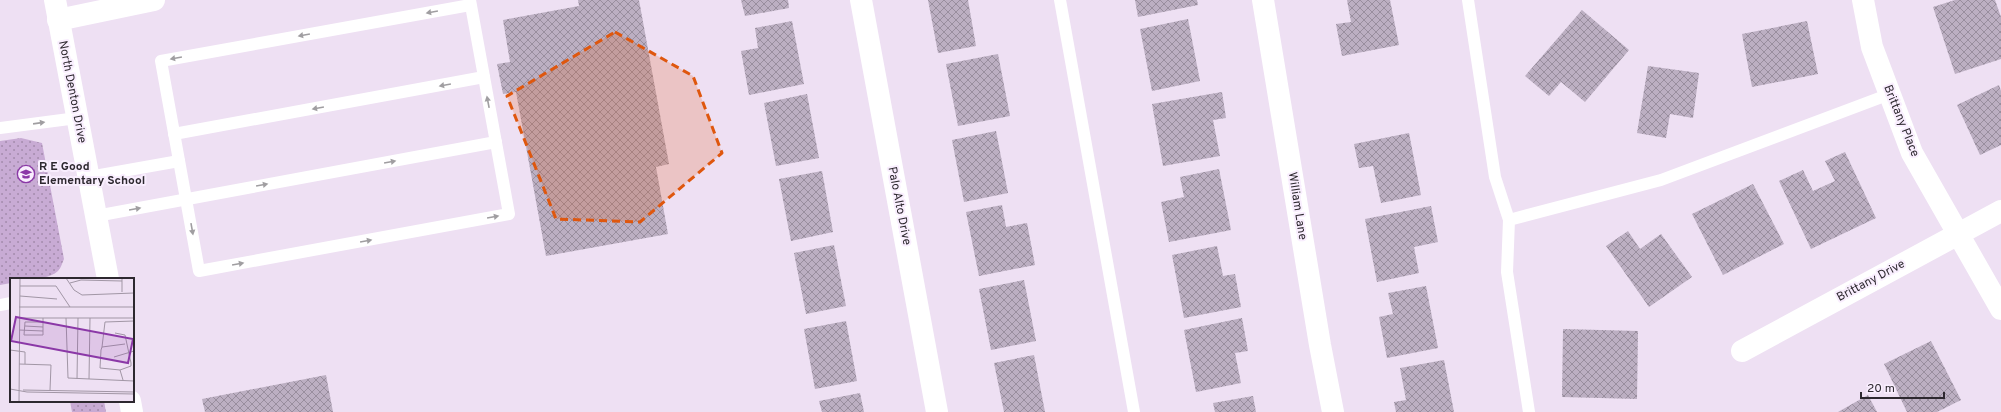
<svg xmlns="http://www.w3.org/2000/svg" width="2001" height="412" font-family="Overpass,sans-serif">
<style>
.grass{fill:url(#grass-dots)}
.building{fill:url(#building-cross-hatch)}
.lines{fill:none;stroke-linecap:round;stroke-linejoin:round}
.lane{stroke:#fff;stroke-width:12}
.street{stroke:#fff;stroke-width:22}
.secondary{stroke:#fff;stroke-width:22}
.oneway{fill:#a09ea1}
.marked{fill:#df570e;fill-opacity:0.2;stroke:#df570e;stroke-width:3;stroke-dasharray:8 5;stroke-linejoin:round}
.labels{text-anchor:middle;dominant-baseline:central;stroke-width:4;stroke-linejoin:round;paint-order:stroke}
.street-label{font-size:12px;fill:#2d282f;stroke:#f9eefe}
.poi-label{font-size:12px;font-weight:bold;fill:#2d282f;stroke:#f9eefe;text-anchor:start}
.inset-road{fill:none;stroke:#a196a5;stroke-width:1}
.view{fill:#8b38a7;fill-opacity:0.15;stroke:#8b38a7;stroke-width:2}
.inset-edge{fill:none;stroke:#2d282f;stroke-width:2}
</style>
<defs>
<pattern id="grass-dots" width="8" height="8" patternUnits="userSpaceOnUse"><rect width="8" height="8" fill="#c8abd4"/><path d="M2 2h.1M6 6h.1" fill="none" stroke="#a38bac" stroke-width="1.8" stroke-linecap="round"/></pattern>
<pattern id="building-cross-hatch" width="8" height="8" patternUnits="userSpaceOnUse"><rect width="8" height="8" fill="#bcafc2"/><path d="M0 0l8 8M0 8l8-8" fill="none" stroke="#998e9e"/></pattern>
</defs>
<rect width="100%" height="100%" fill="#eee0f3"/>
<!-- grass -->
<g class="grass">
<path d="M21,138L42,143L64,259C62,263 61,268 58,271C47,281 24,279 11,279V283L0,285V141Z"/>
<path d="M70,401H104L106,412H72Z"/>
</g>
<!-- building -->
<g class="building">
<path d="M578,0H639L669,164L656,167L668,234L546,256L516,92L503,94L497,64L510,62L503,20L579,6Z"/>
<path d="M741,0H788L789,8L745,16Z"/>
<path d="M928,0H968L976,46L938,53Z"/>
<path d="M1135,0H1197L1198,5L1138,17Z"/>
<path d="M1347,0H1390L1399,45L1342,56L1336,24L1351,22Z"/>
<path d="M1955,0H1995L2001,17V59L1955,74L1933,7Z"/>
<path d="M1582,10L1629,50L1585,102L1561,82L1549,96L1525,76Z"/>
<path d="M1188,19L1200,81L1152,91L1140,29Z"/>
<path d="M792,21L804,84L749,95L741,51L758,48L755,28Z"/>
<path d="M1807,21L1818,74L1752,87L1742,34Z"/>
<path d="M998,54L1010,116L958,126L946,64Z"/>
<path d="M1648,66L1699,73L1693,118L1670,114L1666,138L1637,133Z"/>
<path d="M1999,85L2001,91V145L1980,155L1957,105Z"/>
<path d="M1222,92L1226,118L1213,120L1220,156L1163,166L1152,104Z"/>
<path d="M807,94L819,158L776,166L764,103Z"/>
<path d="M996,131L1008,193L964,202L952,140Z"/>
<path d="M1409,133L1421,195L1381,203L1373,166L1359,168L1354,144Z"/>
<path d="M1845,152L1876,218L1811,249L1779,181L1803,170L1813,191L1835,181L1825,161Z"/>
<path d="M1219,169L1231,230L1169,242L1161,202L1184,197L1180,177Z"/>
<path d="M822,171L833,232L791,241L779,179Z"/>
<path d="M1753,184L1784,244L1723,275L1692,214Z"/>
<path d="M1002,205L1006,227L1027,223L1035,265L979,276L966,212Z"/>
<path d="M1431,206L1438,242L1414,247L1419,273L1377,282L1365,219Z"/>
<path d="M1628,231L1640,249L1661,234L1692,277L1649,307L1606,246Z"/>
<path d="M834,245L846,306L806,314L794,253Z"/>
<path d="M1217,246L1223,276L1235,274L1241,307L1184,318L1172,255Z"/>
<path d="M1024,280L1036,341L991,350L979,289Z"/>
<path d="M1426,286L1438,348L1387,358L1379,317L1393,314L1388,293Z"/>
<path d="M1242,318L1248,351L1235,353L1241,383L1196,392L1184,330Z"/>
<path d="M846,321L857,381L815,389L804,329Z"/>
<path d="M1563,329L1638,331L1637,399L1562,397Z"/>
<path d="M1931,341L1961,400L1937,412H1907L1884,364Z"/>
<path d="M1034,355L1045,412H1004L994,363Z"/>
<path d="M1444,360L1454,412H1396L1394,402L1406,400L1400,368Z"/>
<path d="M326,375L333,412H205L202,399Z"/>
<path d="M860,393L864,412H822L819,401Z"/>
<path d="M1868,395L1877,412H1838Z"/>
<path d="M1253,396L1256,412H1215L1213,403Z"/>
</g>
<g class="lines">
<!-- lane -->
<g class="lane">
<path d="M470,0L509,214L199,271L161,61L470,5"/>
<path d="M1060,0L1134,412"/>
<path d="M1468,0L1495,177L1509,220"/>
<path d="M0,128L77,118"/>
<path d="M174,134L484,77"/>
<path d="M89,177L179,161"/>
<path d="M96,216L496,142"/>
<path d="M0,305L11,303"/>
<path d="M1529,412L1507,272L1509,220L1661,180L1890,94"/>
</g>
<!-- street -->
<g class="street">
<path d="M861,0L937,412"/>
<path d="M1263,0L1320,345L1333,412"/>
<path d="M1863,0L1872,47L1912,153L2001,309"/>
<path d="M58,20L154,0"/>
<path d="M1742,351L2001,211"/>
</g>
<!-- secondary -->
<g class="secondary">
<path d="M55,0L108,279"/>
<path d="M130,401L132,412"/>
</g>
</g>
<!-- one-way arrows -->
<defs><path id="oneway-solid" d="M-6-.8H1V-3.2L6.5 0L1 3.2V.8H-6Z"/></defs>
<g class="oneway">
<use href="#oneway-solid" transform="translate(432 12) rotate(170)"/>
<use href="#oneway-solid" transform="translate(304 35) rotate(170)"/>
<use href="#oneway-solid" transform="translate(176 58) rotate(170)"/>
<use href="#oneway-solid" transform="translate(445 85) rotate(170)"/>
<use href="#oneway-solid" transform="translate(488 102) rotate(-101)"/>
<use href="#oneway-solid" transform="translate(318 108) rotate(170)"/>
<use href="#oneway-solid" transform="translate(39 123) rotate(-8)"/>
<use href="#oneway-solid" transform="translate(390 162) rotate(-10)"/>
<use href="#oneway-solid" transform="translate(262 185) rotate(-10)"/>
<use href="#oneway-solid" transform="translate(135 209) rotate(-10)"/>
<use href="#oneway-solid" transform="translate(493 217) rotate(-10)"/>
<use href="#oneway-solid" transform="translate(192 229) rotate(80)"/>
<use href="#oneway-solid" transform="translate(366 241) rotate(-10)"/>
<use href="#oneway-solid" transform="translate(238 264) rotate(-10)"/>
</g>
<!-- marked area -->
<path class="marked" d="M615,32L693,76L722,153L640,222L556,219L507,96Z"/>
<!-- icons -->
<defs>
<symbol id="school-ring" viewBox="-11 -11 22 22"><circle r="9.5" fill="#f9eefe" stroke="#8b38a7" stroke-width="1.5"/><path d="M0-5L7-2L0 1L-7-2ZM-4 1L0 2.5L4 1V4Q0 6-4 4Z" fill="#8b38a7"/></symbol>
</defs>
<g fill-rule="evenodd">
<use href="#school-ring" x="16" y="164" width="20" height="20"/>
</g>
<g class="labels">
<!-- street labels -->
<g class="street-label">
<text transform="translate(72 92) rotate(79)">North Denton Drive</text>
<text transform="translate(1901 121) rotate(68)">Brittany Place</text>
<text transform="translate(899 206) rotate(79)">Palo Alto Drive</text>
<text transform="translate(1297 206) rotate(81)">William Lane</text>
<text transform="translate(1871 281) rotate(-28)">Brittany Drive</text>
</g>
<!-- poi labels -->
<g class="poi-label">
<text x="39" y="167">R E Good<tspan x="39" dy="14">Elementary School</tspan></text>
</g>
</g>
<!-- overview -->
<g transform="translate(10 278)">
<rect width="124" height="124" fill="#eee0f3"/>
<path class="inset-road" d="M56,0L64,12L72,17L124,15M60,5L71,2L112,3M10,8H46L60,29H124M112,14V0M10,18L47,21M9,29H60M9,40H124M56,40L58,100L124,103M33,44H15L14,57H33V40M15,48L33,49M9,52L33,53M105,55L115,57L121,85V88L110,92L113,102M92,69L95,44L124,43M0,72L15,74V86M104,79L124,73M9,86L41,87L40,112M110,92L90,90L91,72L92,69L115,66M67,101L68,40M79,101L80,40M0,111L17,114L124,116M13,112L124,114M9,124L10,0"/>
<path class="view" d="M6,39L123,61L118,85L1,63Z"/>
<rect width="124" height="124" class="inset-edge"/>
</g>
<!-- scale -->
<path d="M1861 392v6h83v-6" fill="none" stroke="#2d282f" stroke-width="2"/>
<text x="1867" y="392" font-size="12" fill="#2d282f" stroke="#f9eefe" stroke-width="3" paint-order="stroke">20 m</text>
</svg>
